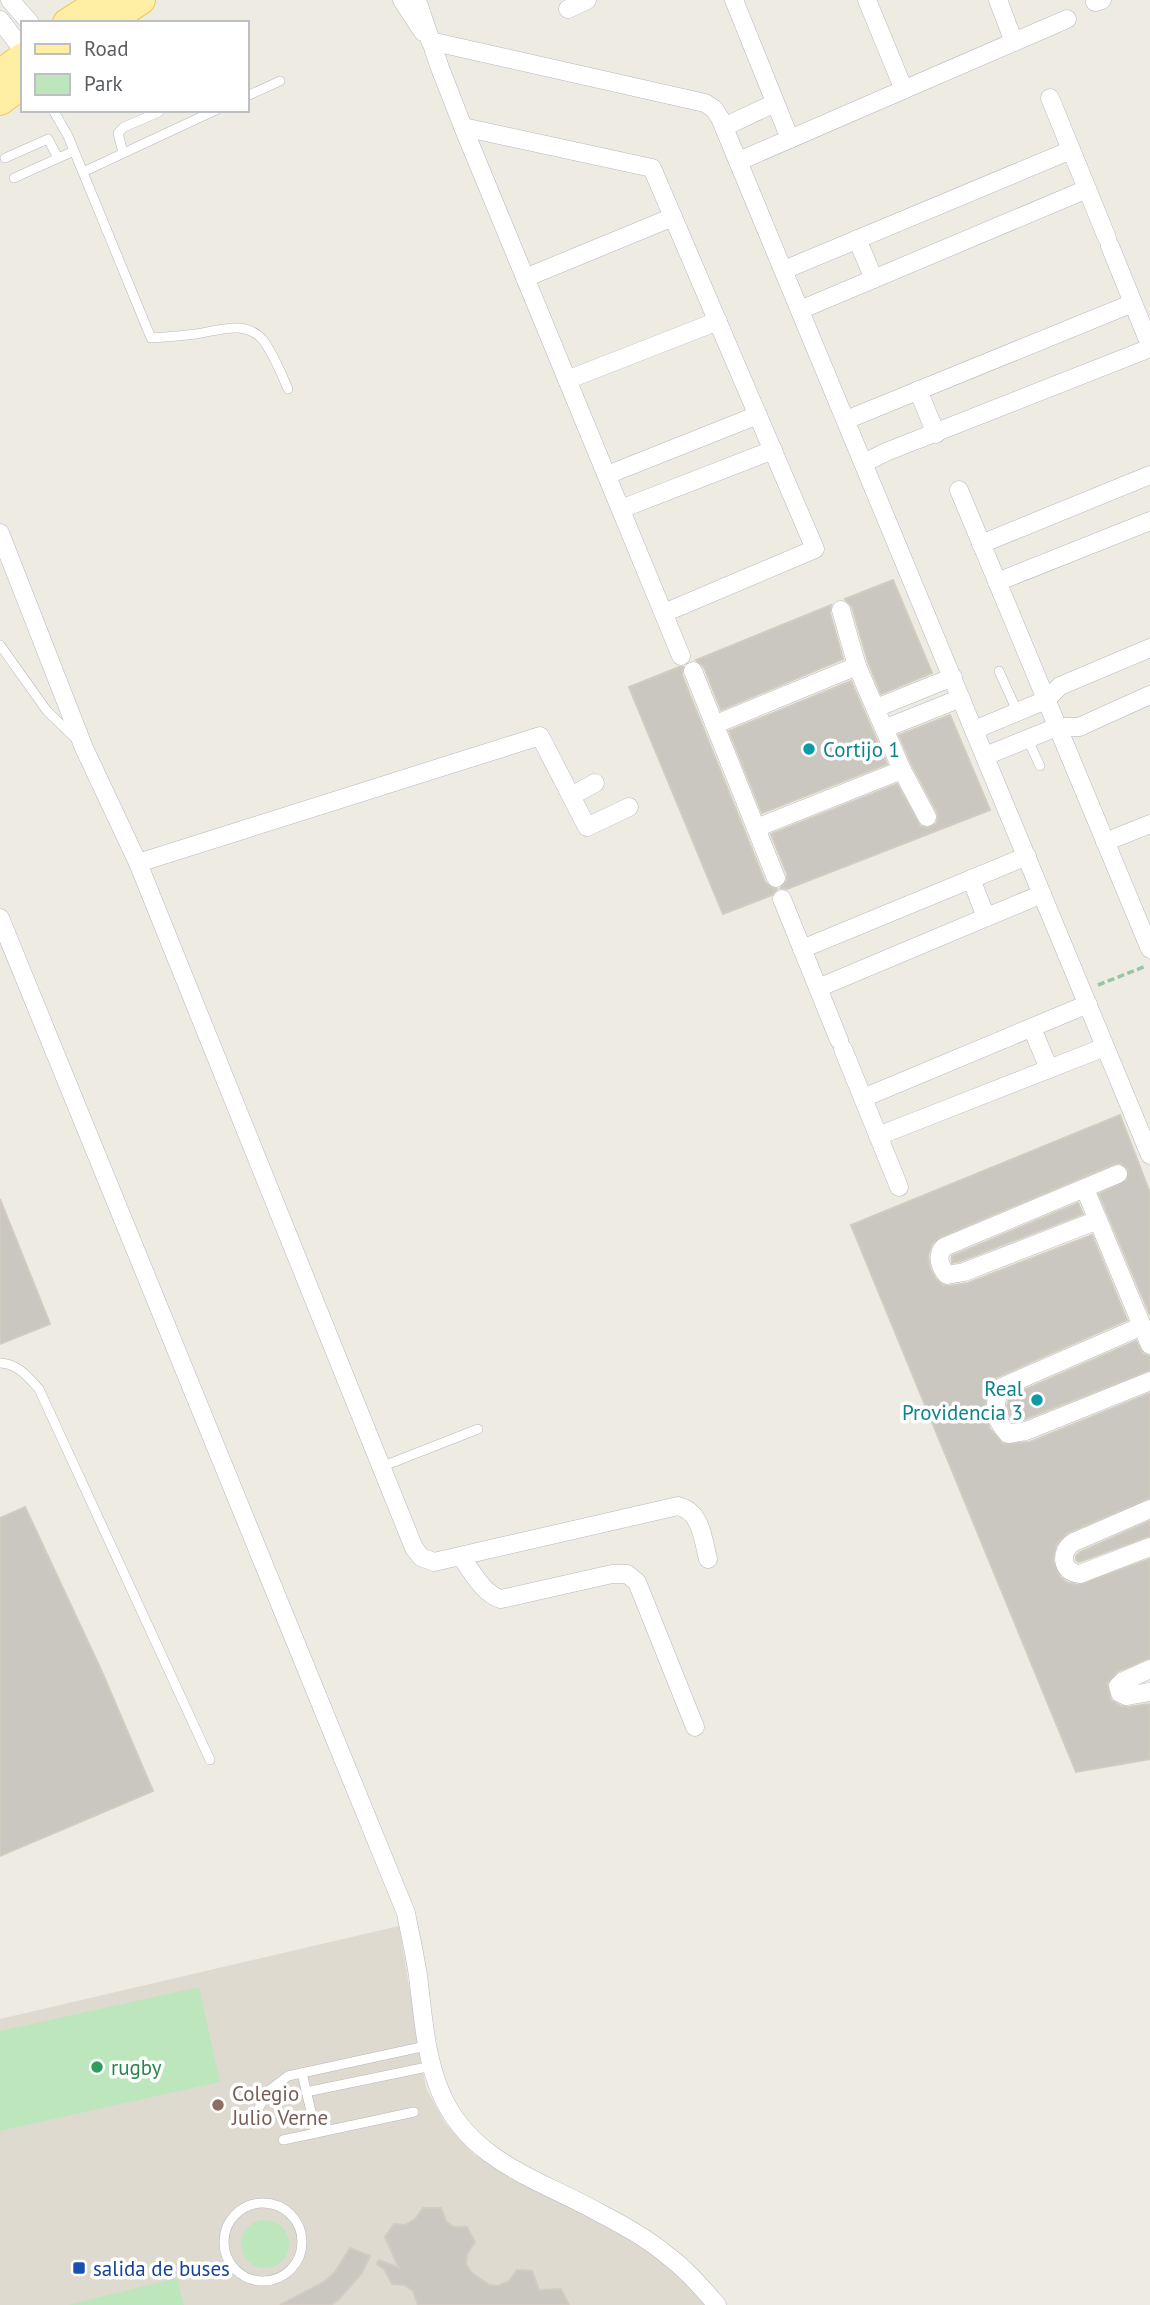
<svg xmlns="http://www.w3.org/2000/svg" width="1150" height="2305" font-family="'PT Sans',sans-serif">
<style>
.education{fill:#dedad0}
.green{fill:#bee6bd}
.building{fill:#cac7c1;stroke:#d2ccc0;stroke-width:2}
.lines{fill:none;stroke-linecap:round;stroke-linejoin:round}
.service-casing{stroke:#b5b8bd;stroke-width:10}
.minor-casing{stroke:#b5b8bd;stroke-width:19}
.primary-casing{stroke:#f5c554;stroke-width:30}
.path{stroke:#96c7a4;stroke-width:3.5;stroke-dasharray:7 3.5;stroke-linecap:butt}
.service{stroke:#fff;stroke-width:9}
.minor{stroke:#fff;stroke-width:18}
.primary{stroke:#ffefa5;stroke-width:28}
.culture-dot{fill:#0f9aa8;stroke:#fff;stroke-width:2.5}
.leisure-dot{fill:#2e9e5b;stroke:#fff;stroke-width:2.5}
.education-dot{fill:#8d6e63;stroke:#fff;stroke-width:2.5}
.transit-dot{fill:#1a4fb4;stroke:#fff;stroke-width:2.5}
.labels{text-anchor:middle;dominant-baseline:central;stroke-width:7;stroke-linejoin:round;paint-order:stroke}
.culture-label{font-size:21px;fill:#0d838f;stroke:#fff;text-anchor:start}
.leisure-label{font-size:21px;fill:#27864d;stroke:#fff;text-anchor:start}
.education-label{font-size:21px;fill:#785e54;stroke:#fff;text-anchor:start}
.transit-label{font-size:21px;fill:#164399;stroke:#fff;text-anchor:start}
</style>
<rect width="100%" height="100%" fill="#eeebe2"/>
<!-- education -->
<path class="education" d="M399,1926L426,2088L445,2123L474,2154L589,2213L656,2256L709,2305H0V2019Z"/>
<!-- green -->
<g class="green">
<path d="M199,1987L220,2082L0,2131V2031Z"/>
<circle cx="265" cy="2244" r="24"/>
<path d="M177,2278L184,2305H68Z"/>
</g>
<!-- building -->
<g class="building">
<path d="M893,580L932,673L881,694L868,662L852,607L845,599Z"/>
<path d="M831,605L830,613L843,659L721,710L704,667L696,660Z"/>
<path d="M679,667H683L682,675L765,882L770,887L777,889L772,895L723,914L629,687Z"/>
<path d="M851,681L887,764L762,813L729,731Z"/>
<path d="M950,715L990,810L787,889L781,888L787,880V874L771,834L897,784L920,826L927,828L936,824L938,818L937,812L912,765L899,735Z"/>
<path d="M1120,1115L1150,1193V1315L1099,1194L1127,1180L1128,1169L1120,1163L1114,1164L940,1237L932,1244L928,1256L930,1268L935,1278L942,1285L949,1286L968,1283L1092,1235L1127,1320L997,1377L992,1381L986,1397L985,1414L990,1429L1003,1444L1030,1442L1150,1393V1498L1067,1533L1056,1545L1053,1561L1060,1577L1068,1583L1078,1585L1150,1559V1658L1117,1672L1107,1684L1111,1700L1121,1706L1128,1707L1150,1704V1759L1076,1772L851,1225Z"/>
<path d="M0,1199L50,1324L0,1344Z"/>
<path d="M1078,1203L1083,1214L961,1261L952,1263V1256Z"/>
<path d="M1136,1341L1143,1354L1150,1356V1370L1023,1420L1013,1422L1010,1417L1007,1406L1010,1396Z"/>
<path d="M25,1507L102,1672L153,1791L0,1856V1518Z"/>
<path d="M1150,1521V1536L1079,1562L1076,1560V1556L1080,1552Z"/>
<path d="M423,2208H441L446,2221L453,2227H467L475,2242L467,2254L466,2264L471,2272L489,2285L498,2286L509,2281L517,2270L532,2271L539,2290L561,2289L569,2305H418L413,2291L405,2285L392,2284L384,2269L377,2264L379,2260L399,2268L385,2237L394,2224L405,2225L415,2219Z"/>
<path d="M350,2248L370,2256L362,2273L338,2300L331,2305H280L324,2282L335,2272Z"/>
</g>
<g class="lines">
<defs>
<g id="service">
<path d="M247,96L280,81"/>
<path d="M53,110L68,136L151,338C166,337 181,336 195,334C218,331 245,319 263,340C274,355 281,373 288,389"/>
<path d="M123,153L118,133L124,127L159,112"/>
<path d="M5,158L48,139L58,158"/>
<path d="M83,172L216,110"/>
<path d="M14,178L74,151"/>
<path d="M0,645L47,711L76,739"/>
<path d="M999,671L1017,711"/>
<path d="M1027,738L1040,766"/>
<path d="M0,1363C18,1364 27,1376 39,1389L210,1760"/>
<path d="M381,1467L478,1429"/>
<path d="M306,2092L432,2066"/>
<path d="M255,2115L268,2091L288,2076L426,2046"/>
<path d="M316,2133L414,2112"/>
<path d="M283,2140L316,2133L302,2073"/>
<circle cx="263" cy="2242" r="39"/>
</g>
<g id="minor">
<path d="M10,0L30,23"/>
<path d="M402,0L423,32"/>
<path d="M417,0L440,68L463,127L681,656"/>
<path d="M734,0L790,139"/>
<path d="M867,0L904,90"/>
<path d="M998,0L1014,42"/>
<path d="M1095,2L1102,0"/>
<path d="M568,9L587,0"/>
<path d="M0,20L23,50"/>
<path d="M430,41L705,103L714,109L720,118L1150,1155"/>
<path d="M1050,98L1107,238"/>
<path d="M463,127L652,168L815,549L664,613"/>
<path d="M724,127L775,103"/>
<path d="M739,161L1067,19"/>
<path d="M857,239L874,279"/>
<path d="M1110,246L1150,345"/>
<path d="M784,270L1071,150"/>
<path d="M525,278L673,217"/>
<path d="M800,310L1087,189"/>
<path d="M567,380L718,321"/>
<path d="M918,390L936,434"/>
<path d="M846,420L1133,303"/>
<path d="M864,463L886,452L1150,348"/>
<path d="M607,475L758,415"/>
<path d="M959,490L1150,949"/>
<path d="M621,509L773,450"/>
<path d="M0,533L84,748L138,863L414,1548L421,1557L434,1562L678,1506C701,1511 703,1539 708,1559"/>
<path d="M981,544L1150,475"/>
<path d="M997,582L1150,521"/>
<path d="M841,610L857,666L902,770L927,817"/>
<path d="M693,671L776,878"/>
<path d="M876,708L953,677"/>
<path d="M716,724L857,666"/>
<path d="M886,728L961,698"/>
<path d="M974,730L1046,700L1060,686L1150,648"/>
<path d="M985,756L1057,727H1079L1150,695"/>
<path d="M571,796L595,783"/>
<path d="M756,828L902,770"/>
<path d="M1105,842L1150,824"/>
<path d="M138,863L540,736L587,827L629,807"/>
<path d="M971,879L986,917"/>
<path d="M782,899L839,1040"/>
<path d="M0,918L406,1913C410,1934 415,1955 418,1976C423,2015 425,2054 440,2091C468,2160 536,2178 596,2211C621,2224 647,2238 668,2256C687,2270 702,2288 717,2305"/>
<path d="M802,949L1027,856"/>
<path d="M818,988L1042,894"/>
<path d="M1032,1028L1049,1069"/>
<path d="M843,1049L899,1187"/>
<path d="M863,1098L1088,1004"/>
<path d="M878,1136L1105,1047"/>
<path d="M1085,1189L1150,1345"/>
<path d="M1098,1220L964,1272L947,1275C940,1267 936,1256 944,1247L1118,1174"/>
<path d="M1142,1326L1002,1387C992,1404 994,1419 1008,1434L1026,1431L1150,1381"/>
<path d="M1150,1509L1074,1542C1059,1551 1061,1573 1080,1574L1150,1547"/>
<path d="M461,1557C472,1571 483,1594 501,1599L612,1574H627L637,1582L695,1727"/>
<path d="M1150,1669L1122,1682L1118,1686L1120,1693L1126,1696L1150,1692"/>
</g>
<g id="primary">
<path d="M67,23L103,0"/>
<path d="M107,23L141,0"/>
<path d="M0,74L23,57"/>
<path d="M0,101L23,84"/>
</g>
</defs>
<!-- service casing -->
<use href="#service" class="service-casing"/>
<!-- minor casing -->
<use href="#minor" class="minor-casing"/>
<!-- primary casing -->
<use href="#primary" class="primary-casing"/>
<!-- path -->
<path class="path" d="M1098,985L1146,966"/>
<!-- service -->
<use href="#service" class="service"/>
<!-- minor -->
<use href="#minor" class="minor"/>
<!-- primary -->
<use href="#primary" class="primary"/>
</g>
<!-- markers -->
<g class="culture-dot">
<circle cx="809" cy="749" r="7"/>
<circle cx="1037" cy="1400" r="7"/>
</g>
<circle class="leisure-dot" cx="97" cy="2067" r="7"/>
<circle class="education-dot" cx="218" cy="2105" r="7"/>
<rect class="transit-dot" x="72" y="2261" width="14" height="14" rx="3.5"/>
<g class="labels">
<!-- culture labels -->
<g class="culture-label">
<text x="823" y="749">Cortijo 1</text>
<text x="1023" y="1388" text-anchor="end">Real<tspan x="1023" dy="24">Providencia 3</tspan></text>
</g>
<!-- leisure labels -->
<g class="leisure-label">
<text x="111" y="2067">rugby</text>
</g>
<!-- education labels -->
<g class="education-label">
<text x="232" y="2093">Colegio<tspan x="232" dy="24">Julio Verne</tspan></text>
</g>
<!-- transit labels -->
<g class="transit-label">
<text x="93" y="2268">salida de buses</text>
</g>
</g>
<!-- legend -->
<rect x="21" y="21" width="228" height="91" fill="#ffffff" stroke="#bdbfc1" stroke-width="2"/>
<rect x="35" y="44" width="35" height="10" fill="#ffefa5" stroke="#bdbfc1" stroke-width="2"/>
<text x="84" y="56" font-size="21" fill="#5a5e63">Road</text>
<rect x="35" y="74" width="35" height="21" fill="#bee6bd" stroke="#bdbfc1" stroke-width="2"/>
<text x="84" y="91" font-size="21" fill="#5a5e63">Park</text>
</svg>
